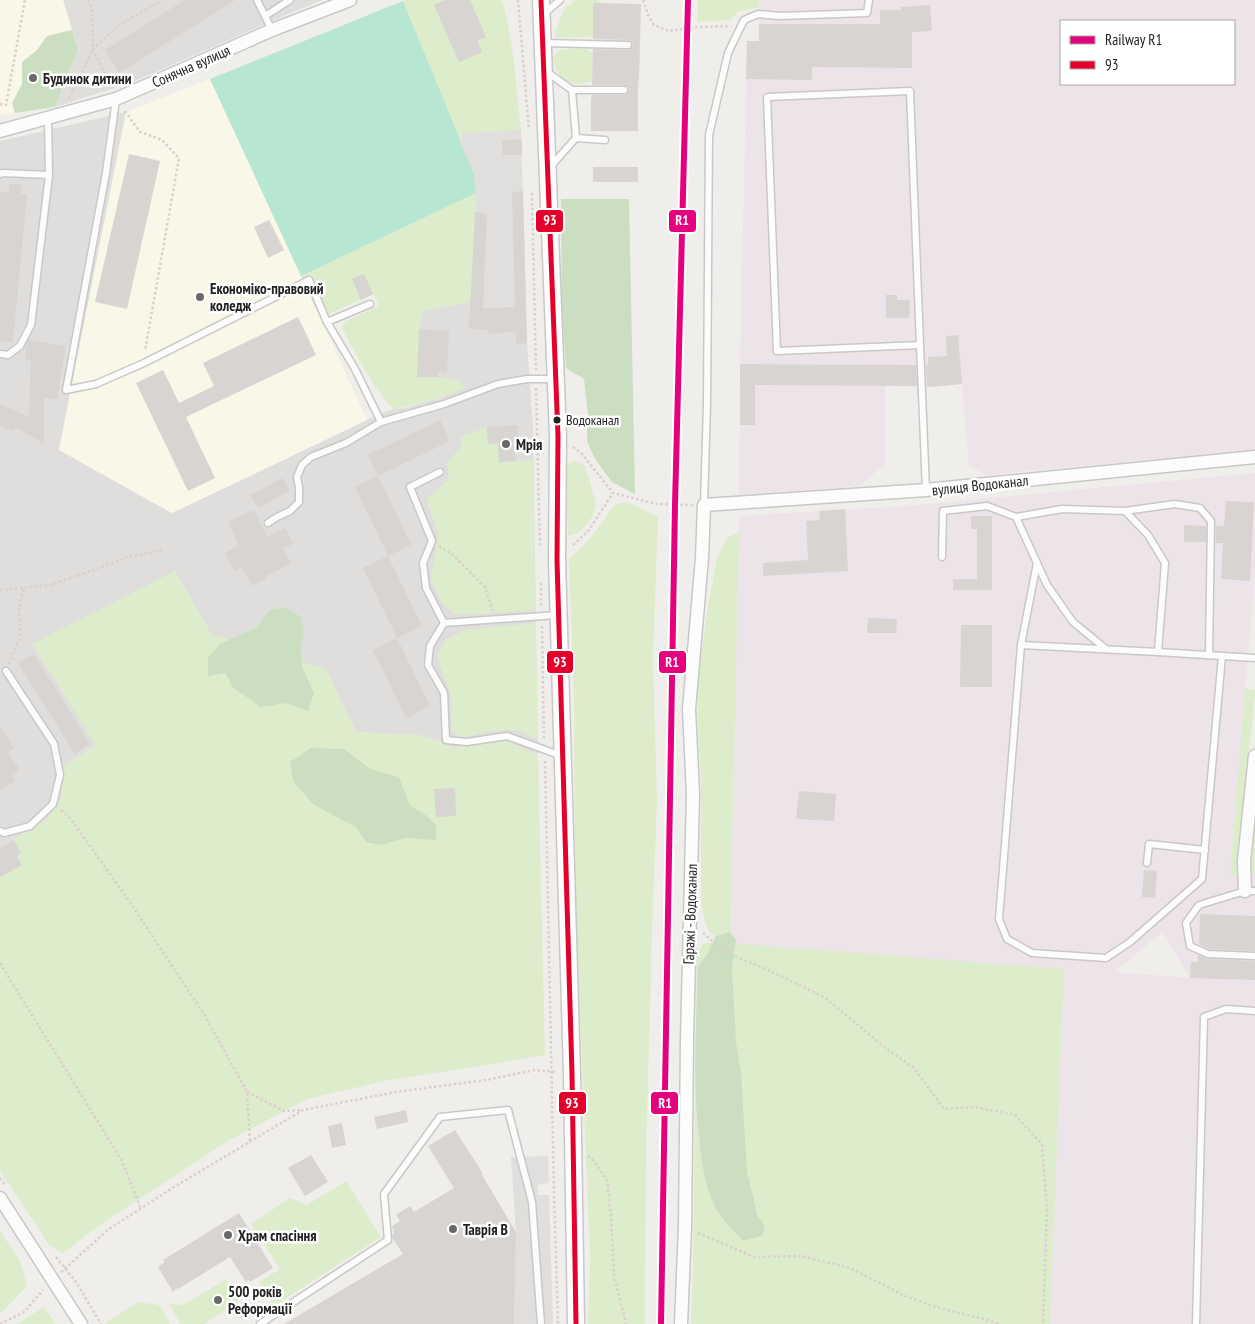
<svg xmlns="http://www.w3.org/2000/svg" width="1255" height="1324" font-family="'PT Sans Narrow',sans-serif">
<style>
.residential{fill:#dfdedc}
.industrial{fill:#ede4e9;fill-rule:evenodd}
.education{fill:#f8f7e8}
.grass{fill:#ddeccb}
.forest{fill:#cbdec1}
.pitch{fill:#b7e6d2}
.parking{fill:#e0dfde}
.building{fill:#d7d4d2}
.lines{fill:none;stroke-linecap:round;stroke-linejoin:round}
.service-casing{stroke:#c9c8c7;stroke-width:9}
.minor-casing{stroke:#c9c8c7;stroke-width:15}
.tertiary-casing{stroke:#c9c8c7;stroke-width:19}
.path{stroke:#dccecd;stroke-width:2.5;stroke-dasharray:2.5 2.5;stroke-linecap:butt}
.service{stroke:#fdfcfc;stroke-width:6}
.minor{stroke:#fdfcfc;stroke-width:12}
.tertiary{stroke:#fdfcfc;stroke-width:16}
.bus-1-casing{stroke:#fff;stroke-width:9}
.bus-1{stroke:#e4002b;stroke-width:5}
.rail-1-casing{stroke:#fff;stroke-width:10}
.rail-1{stroke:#e5007d;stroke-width:6}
.poi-dot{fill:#6a6968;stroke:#fff;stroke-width:2}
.bus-dot{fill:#222;stroke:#fff;stroke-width:2}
.labels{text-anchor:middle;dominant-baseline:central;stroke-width:5;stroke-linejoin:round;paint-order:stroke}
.bus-label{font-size:14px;fill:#222;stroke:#fff;text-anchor:start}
.street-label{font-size:15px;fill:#222;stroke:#fff}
.poi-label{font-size:15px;font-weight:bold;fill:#222;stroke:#fff;text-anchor:start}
.line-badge{stroke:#fff;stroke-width:2}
.badge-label{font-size:14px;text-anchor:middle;font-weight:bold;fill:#fff}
</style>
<rect width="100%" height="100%" fill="#f0eeeb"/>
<!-- residential -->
<g class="residential">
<path d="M63,0H323L288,14L133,82L55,107L78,50Z"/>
<path d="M126,112L59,450L172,513L367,420L393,409L406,408L442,397L464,388L459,381L417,377L419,329L423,311L470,302L484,296L483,306L488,308L526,305L527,343L533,427L538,755L507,741L453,748L436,740L419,735L356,732L326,670L211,634L175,571L96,745L64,766L61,799L47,819L0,848V141Z"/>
</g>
<!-- industrial -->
<g class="industrial">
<path d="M759,0H1255V450L986,475L969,466L962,384L930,387L885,386V464L859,486L739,495L740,364L747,41H759V24L758,14ZM1061,21H1234V84H1061Z"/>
<path d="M1255,473V569L1230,876L1255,873V1324H1050L1064,969L730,944L739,516L906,506ZM1163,932L1190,978L1114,972Z"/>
</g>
<!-- education -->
<g class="education">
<path d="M0,0H63L78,50L55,107L0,115Z"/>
<path d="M210,79L367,420L172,513L59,450L126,112Z"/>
</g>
<!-- grass -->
<g class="grass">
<path d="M406,0H502C514,42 516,86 521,130L462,133L460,142L403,1Z"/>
<path d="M576,0H597L603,4H593V37L555,38L556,29L565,8Z"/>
<path d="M698,0H759L758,8L738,11L731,20L697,22Z"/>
<path d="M575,48L587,49L593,54L592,81C587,82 581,84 576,84C563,84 555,69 552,59L560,50Z"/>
<path d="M476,193L471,302L423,311L419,329L417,376L438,377L460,381L465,388C442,397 418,406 393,409C372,386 357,356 342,328L344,322L378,306L377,299L373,294L320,318L301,276Z"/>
<path d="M487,427L488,444L498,443L500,462L534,460L535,610L481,614H455L442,603L431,580L438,533L427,499L449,479L447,463L461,446V437Z"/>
<path d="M575,461L585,466L590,482L596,506L590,521L578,533L568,536L565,464Z"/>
<path d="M628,502L658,517L653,659L657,801L652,933L646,1155L645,1324H588L590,1255L575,894L574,704L569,559C587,545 601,524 614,505Z"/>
<path d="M739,533L730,943L1064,969L1050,1324H691L693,1269L697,953L703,943H719L707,928L701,905V777L698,732V679L707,612L717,557L728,537Z"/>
<path d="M175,571L211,634L326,669L356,732L419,735L436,740L453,748L507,741L538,755L545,1055L462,1069L389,1080L307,1099L228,1141L107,1220L63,1253L49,1245L0,1171V848L47,819L61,799L64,766L96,745L32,644Z"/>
<path d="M536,623L538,740C532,737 525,732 519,731C499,727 478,735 458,737L452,729L451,695L437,657L445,640L465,630Z"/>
<path d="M1245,688L1255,690V696L1249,749L1239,867L1236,876H1230Z"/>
<path d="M1255,810V873H1252L1249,868Z"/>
<path d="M346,1181L381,1237L274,1306L259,1282L280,1269L251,1224L290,1198L307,1205Z"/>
<path d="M0,1231L21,1263L27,1286L0,1314Z"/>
<path d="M225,1280L239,1302L204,1324H181L169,1304L183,1305Z"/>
<path d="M138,1302L159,1305L170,1324H104Z"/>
<path d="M44,1307L56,1324H17Z"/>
</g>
<!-- forest -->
<g class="forest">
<path d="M72,30L78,50L55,107L15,113L12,103L22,84V62L37,50L47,36Z"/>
<path d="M561,199H629L635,494L612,482L595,459L587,441L588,415L584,379L566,368L562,311Z"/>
<path d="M285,607L301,617L304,631L301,648L302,667L314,693L308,711L286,703L261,707L232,687L226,673L208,676V658L220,644L256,628L270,610Z"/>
<path d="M311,748L344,749L370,769L399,777L410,806L423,813L436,825V840L405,838L382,845L366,842L357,828L313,804L293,781L290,762Z"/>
<path d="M730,932L736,940L732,969L736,1042L741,1072L747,1172L758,1217L765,1226L762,1236L743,1241C732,1229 719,1217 713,1202C705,1185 702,1165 700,1146C692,1087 696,1027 698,967L708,953L716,936Z"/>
</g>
<!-- pitch -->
<path class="pitch" d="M403,1L474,174L476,193L301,276L210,79Z"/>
<!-- parking -->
<g class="parking">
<path d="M521,130L526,305L488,308L483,306L471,295L476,193L474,174L460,142L462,133Z"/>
<path d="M548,1156L549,1183L537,1185L538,1195H549L553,1324H514L516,1232L511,1157Z"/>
</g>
<!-- building -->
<g class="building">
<path d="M185,0H235L119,73L105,50Z"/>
<path d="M445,0H470L486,37L477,40L482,52L459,62L434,5Z"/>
<path d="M593,3L641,4L639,81H638V131H591V97H592V95H624L627,94L629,90L628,87L624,85H592L593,49L628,50L632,48L633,45L631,41L628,40L593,39Z"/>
<path d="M930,5L932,31L912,32V68L812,67V80L746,79L747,41H759V24H880V10H901V7Z"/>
<path d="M522,139V155H503L502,140Z"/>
<path d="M129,154L160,161L127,309L95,302Z"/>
<rect x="593" y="167" width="45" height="15"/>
<path d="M10,184L22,185L21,194H27L13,342L0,341V192H9Z"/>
<path d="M523,191L527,343L516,344V332L489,333V330L469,329L475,212L487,213L483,308L515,307L512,192Z"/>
<path d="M269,220L284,250L268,258L254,227Z"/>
<path d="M364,274L373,294L361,300L352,279Z"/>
<path d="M886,295H897V300H910L909,318H886Z"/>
<path d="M298,317L316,355L186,417L215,478L188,491L136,383L163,370L179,403L214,386L203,363Z"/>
<path d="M419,329L449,331L447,373L438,372V377H417Z"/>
<path d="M958,335L962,384L930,387L927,386L926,365H928V357L947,356L946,336Z"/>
<path d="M29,340L66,346L57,400L44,397V444L15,427L13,431L0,426V404L29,417L31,360L25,359L27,343Z"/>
<path d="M740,364L916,365L917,386L755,385V425H740Z"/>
<path d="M440,420L450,441L378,476L368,455Z"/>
<path d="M518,425L519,441L514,442L516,461L499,462L498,443L488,444L487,427Z"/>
<path d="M378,476L411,545L388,556L355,487Z"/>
<path d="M283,478L290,491L258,508L250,495Z"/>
<path d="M1226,501L1254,502L1250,581L1221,579L1223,543H1216V526H1224Z"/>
<path d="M845,509L848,571L763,576V563L808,560L806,521L820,520L819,511Z"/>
<path d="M254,510L267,537L285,528L293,544L283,548L291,564L265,576L266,579L252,586L242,568L235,571L225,553L239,546L228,522Z"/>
<path d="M971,516H992V590H953V579H977V529H971Z"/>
<path d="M1184,525L1206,526V542H1184Z"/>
<path d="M388,556L422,626L397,638L363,568Z"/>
<path d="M868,618L897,619L896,633H867Z"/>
<path d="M961,625H992V687H960Z"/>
<path d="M397,638L430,706L406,718L373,650Z"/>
<path d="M34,654L90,744L75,754L18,663Z"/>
<path d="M0,726L14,748L8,752L19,769L11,775L15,781L0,791Z"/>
<path d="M455,788L456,816L436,817L434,789Z"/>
<path d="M799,791L836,794L834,821L796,819Z"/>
<path d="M14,840L21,853L17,856L22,865L0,877V848Z"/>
<path d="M1144,870L1157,871L1155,898L1142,897Z"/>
<path d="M1200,914L1255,916V951L1209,949L1199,944Z"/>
<path d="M1198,955L1208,959L1255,961V980L1190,978L1191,962H1198Z"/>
<path d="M406,1110L408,1122L377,1129L374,1117Z"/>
<path d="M342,1123L346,1145L332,1148L328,1126Z"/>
<path d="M455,1130L482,1172V1175L516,1232L514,1324H284L403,1254L393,1239L392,1234L394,1233L392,1226L400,1221L396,1215L410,1206L414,1212L454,1188L428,1146Z"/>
<path d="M311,1155L328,1182L305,1196L288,1168Z"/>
<path d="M239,1213L273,1268L250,1282L249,1280L246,1282L230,1257L178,1289L177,1288L173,1292L158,1267L165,1262L163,1260Z"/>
</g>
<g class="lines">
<defs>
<g id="service">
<path d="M257,0L272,30"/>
<path d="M544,14L560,0"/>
<path d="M265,16L290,0"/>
<path d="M544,43L628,45"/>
<path d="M547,72L572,90L576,138L550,167"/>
<path d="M572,90H624"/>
<path d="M116,99L106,173L66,390L96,384L144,363L309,280L327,322"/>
<path d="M576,138L605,140"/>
<path d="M0,174L3,173L49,175"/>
<path d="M370,304L327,322L355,369L381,422"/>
<path d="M920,345L777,351L767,97L910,91L920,345L926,490"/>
<path d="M0,354L8,355L20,346L31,325L49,175L48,118"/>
<path d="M440,472L410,487L432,541L423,563L426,588L444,623L557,615"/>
<path d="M704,505L707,404L709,135L728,53L744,20L758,14L780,16L867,13L869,0"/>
<path d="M1125,511L1175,504L1200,508L1211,521L1209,655"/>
<path d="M1016,517L1062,509L1125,511L1148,535L1165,563L1158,652"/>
<path d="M268,523L277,517L290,511L299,502V487L297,477L302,465L311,457L346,443L381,422L444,404L498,384L527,379H555"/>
<path d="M942,557L943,511L987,506L1016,517L1047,585L1073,622L1106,649"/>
<path d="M444,623L430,646L428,665L444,693L446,740L467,742L507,736L562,756"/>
<path d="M1021,645L1037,563"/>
<path d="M1222,656L1202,879L1130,942L1106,958L1032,953L1007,939L999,919L1021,645L1158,652L1255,658"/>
<path d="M0,831L4,833L30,826L53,804L60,775L54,744L6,671"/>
<path d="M1147,863L1149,844L1205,850"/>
<path d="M1255,891H1245L1199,905L1186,923L1190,946L1208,954L1255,956"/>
<path d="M260,1324L388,1240L384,1194L440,1117L508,1110L532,1202L541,1324"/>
<path d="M1196,1324L1204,1017L1226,1009L1255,1011"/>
</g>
<g id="minor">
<path d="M0,131L116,99L272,30L350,0"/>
<path d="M1245,891L1244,861L1255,756"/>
<path d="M0,1198L81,1324"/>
<path d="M681,1324L685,1227L687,1040L693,794L689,709L702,558L704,505L926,490L1255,457"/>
</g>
<path id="tertiary" d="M541,0L558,436L557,560L572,1074L576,1324"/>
</defs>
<!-- service casing -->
<use href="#service" class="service-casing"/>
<!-- minor casing -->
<use href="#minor" class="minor-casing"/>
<!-- tertiary casing -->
<use href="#tertiary" class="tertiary-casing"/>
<!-- path -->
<g class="path">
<path d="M88,0L92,9L93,49L111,87"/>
<path d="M518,0L529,130"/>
<path d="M643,0L648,15L654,25L669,31L700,27L730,26"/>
<path d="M69,99L93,49L122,23L163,0"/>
<path d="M0,104L6,105L25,0"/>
<path d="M125,111L140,132L162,140L179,158L145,351"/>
<path d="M532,193L536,370"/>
<path d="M536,388L540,548"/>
<path d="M573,447L582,454L613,493L657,504L693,505"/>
<path d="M573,545L589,530L613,493"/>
<path d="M439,546L453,555L485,587L493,611"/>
<path d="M541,583V608"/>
<path d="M0,590L50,585L88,572L128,557L162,550"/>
<path d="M542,626L544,740"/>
<path d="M9,664L20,636L19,606L24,588"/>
<path d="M545,761L554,1192L558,1324"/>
<path d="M61,810L70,818L125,895L204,1014L247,1092L250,1142"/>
<path d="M703,933L725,952L768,970L824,997L887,1049L914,1068L944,1109L974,1107L1015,1115L1042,1144L1047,1209L1043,1324"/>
<path d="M0,963L122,1161L141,1209"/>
<path d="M247,1092L284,1111L301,1110"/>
<path d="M588,1156L595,1162L607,1180L611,1215L614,1276L625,1319V1324"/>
<path d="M0,1178L5,1185"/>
<path d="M698,1233L754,1257L801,1256L850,1268L905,1296L942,1309L984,1319L999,1324"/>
<path d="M56,1257L76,1282L101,1324"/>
<path d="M61,1272L109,1229L174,1187L303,1110L396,1092L486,1080L535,1070L557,1072"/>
<path d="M0,1324L24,1312L43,1290"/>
</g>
<!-- service -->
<use href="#service" class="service"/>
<!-- minor -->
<use href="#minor" class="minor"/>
<!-- tertiary -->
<use href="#tertiary" class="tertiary"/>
<defs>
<path id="bus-1" d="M541,0L558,436L557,560L572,1074L576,1324"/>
</defs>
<!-- bus-1 casing -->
<use href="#bus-1" class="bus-1-casing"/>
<!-- bus-1 -->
<use href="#bus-1" class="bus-1"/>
<defs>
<path id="rail-1" d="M661,1324L675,505L688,0"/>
</defs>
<!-- rail-1 casing -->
<use href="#rail-1" class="rail-1-casing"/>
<!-- rail-1 -->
<use href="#rail-1" class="rail-1"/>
</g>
<!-- markers -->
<g class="poi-dot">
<circle cx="33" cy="78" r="5"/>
<circle cx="200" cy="297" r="5"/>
<circle cx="506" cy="444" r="5"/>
<circle cx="453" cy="1229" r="5"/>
<circle cx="228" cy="1235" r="5"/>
<circle cx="218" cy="1300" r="5"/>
</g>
<circle class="bus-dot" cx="557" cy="420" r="4.5"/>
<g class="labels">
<!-- bus labels -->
<g class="bus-label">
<text x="566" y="420">Водоканал</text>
</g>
<!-- street labels -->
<g class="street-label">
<text transform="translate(191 66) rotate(-24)">Сонячна вулиця</text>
<text transform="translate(980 485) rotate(-6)">вулиця Водоканал</text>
<text transform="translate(690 914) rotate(-88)">Гаражі - Водоканал</text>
</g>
<!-- poi labels -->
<g class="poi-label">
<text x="43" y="78">Будинок дитини</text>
<text x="210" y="288">Економіко-правовий<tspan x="210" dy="17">коледж</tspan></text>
<text x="516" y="444">Мрія</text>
<text x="463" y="1229">Таврія В</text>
<text x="238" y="1235">Храм спасіння</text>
<text x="228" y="1291">500 років<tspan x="228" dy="17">Реформації</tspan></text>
</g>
</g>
<g class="line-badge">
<rect x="535" y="209" width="29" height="24" rx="5" fill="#e4002b"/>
<rect x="668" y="209" width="29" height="24" rx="5" fill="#e5007d"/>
<rect x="546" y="650" width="28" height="24" rx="5" fill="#e4002b"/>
<rect x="658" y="650" width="29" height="24" rx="5" fill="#e5007d"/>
<rect x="558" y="1091" width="29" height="24" rx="5" fill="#e4002b"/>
<rect x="650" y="1091" width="29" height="24" rx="5" fill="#e5007d"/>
</g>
<g class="badge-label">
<text x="550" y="225">93</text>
<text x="682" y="225">R1</text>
<text x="560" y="667">93</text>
<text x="672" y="667">R1</text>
<text x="572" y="1108">93</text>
<text x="665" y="1108">R1</text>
</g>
<!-- legend -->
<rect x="1060" y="20" width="175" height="65" fill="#ffffff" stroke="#a7a7a7"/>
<rect x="1070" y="36" width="25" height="8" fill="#e5007d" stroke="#a7a7a7"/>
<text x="1105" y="45" font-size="15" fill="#222222">Railway R1</text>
<rect x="1070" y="61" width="25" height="8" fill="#e4002b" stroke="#a7a7a7"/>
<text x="1105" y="70" font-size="15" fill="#222222">93</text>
</svg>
